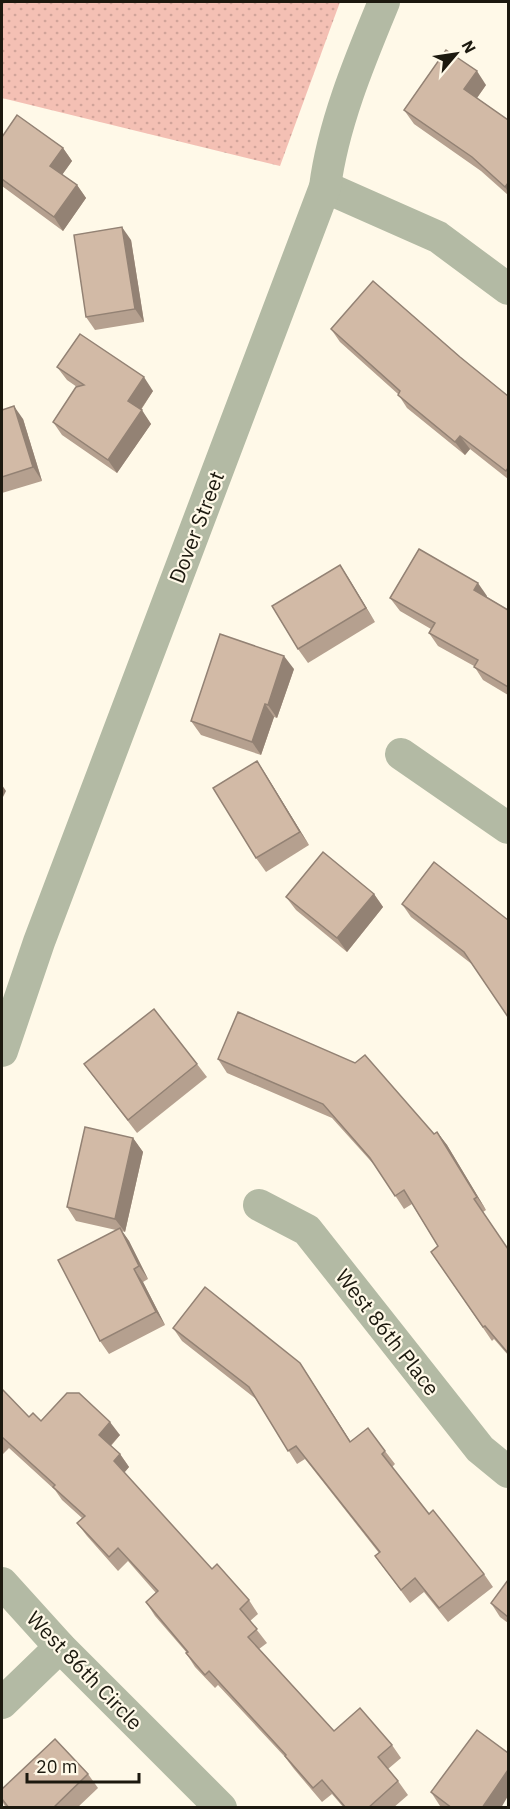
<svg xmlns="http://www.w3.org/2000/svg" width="510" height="1809" font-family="'IBM Plex Sans',sans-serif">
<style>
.park{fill:url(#park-dots)}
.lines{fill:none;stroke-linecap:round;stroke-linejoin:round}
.minor{stroke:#b3baa4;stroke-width:32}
.wall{fill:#b5a08f}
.shaded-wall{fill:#938274}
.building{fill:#d2baa6;stroke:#938274;stroke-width:1.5}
.labels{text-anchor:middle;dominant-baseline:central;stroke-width:4.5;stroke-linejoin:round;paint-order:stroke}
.street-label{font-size:21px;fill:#1c190f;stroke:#fff9e8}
</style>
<defs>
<pattern id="park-dots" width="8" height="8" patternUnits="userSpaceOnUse" patternTransform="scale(1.5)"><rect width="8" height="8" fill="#f4c0b4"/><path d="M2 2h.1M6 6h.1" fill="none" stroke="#d1a49a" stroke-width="1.8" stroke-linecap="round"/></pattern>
</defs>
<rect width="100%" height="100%" fill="#fff9e8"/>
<!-- park -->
<path class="park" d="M2,2H340L280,166L2,98Z"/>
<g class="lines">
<!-- minor -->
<g class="minor">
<path d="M325,187L438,237L508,289"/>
<path d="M401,754L508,828"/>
<path d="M2,1051L39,942L325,187C333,124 360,60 384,2"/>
<path d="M259,1205L307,1230L480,1449L508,1472"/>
<path d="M2,1583L60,1647L221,1808"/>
<path d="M2,1703L60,1647"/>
</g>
</g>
<!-- wall -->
<g class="wall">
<path d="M486,85L477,98L508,120V195L481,171L414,124L404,110Z"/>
<path d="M2,137L63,148L72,161L62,175L77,185L86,198L63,231L2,186Z"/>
<path d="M131,240L144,322L95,330L86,317Z"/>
<path d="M331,329L460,357L508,396V479L470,449L465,455L407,408L398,394L340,342Z"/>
<path d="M57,367L153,391L141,410L151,424L117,473L62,435L53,422L77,387L67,380Z"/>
<path d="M2,410L23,419L42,481L2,493Z"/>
<path d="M340,565L349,579L375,622L308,663L298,649Z"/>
<path d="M487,596V597L508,610V695L483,680L474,666L438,646L429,633L431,629L400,611L390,598Z"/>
<path d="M294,669L277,718L274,717L261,755L201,735L191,721Z"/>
<path d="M257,761L266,775L309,845L266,872L256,858Z"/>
<path d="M434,862L473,965L411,917L402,904Z"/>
<path d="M374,894L383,907L347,952L296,910L286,897Z"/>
<path d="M218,1059L434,1134L437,1132L447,1145L486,1210L483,1212L508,1249V1355L494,1339L492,1341L431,1252L438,1246L412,1204L404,1209L377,1168L332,1118L227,1073Z"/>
<path d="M84,1064H197L207,1077L137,1133Z"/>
<path d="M133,1138L143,1152L125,1232L122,1231L129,1241L148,1279L143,1282L165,1325L109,1354L100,1341L116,1230L76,1221L67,1207Z"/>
<path d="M173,1328L300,1363L351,1442L385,1451L395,1464L392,1467L429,1514L484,1574L493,1587L448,1622L424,1592L410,1603L375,1556L379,1553L305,1459L297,1464L256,1399L182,1341Z"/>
<path d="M2,1389L29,1417L41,1421L120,1435L111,1446L120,1454L129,1467L124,1473L212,1569L249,1600L258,1614L250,1621L267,1643L259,1649L334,1731L392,1745L401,1758L388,1769L398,1781L408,1795L393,1808H344L332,1794L322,1802L294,1769L285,1757L218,1685L215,1688L195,1667L186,1653H187L155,1616L146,1602L156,1593L128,1561L118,1571L87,1536L77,1523L82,1518L62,1500L55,1490L9,1448L2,1455Z"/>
<path d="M508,1580V1623L500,1617L491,1603Z"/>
<path d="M88,1774L98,1788L77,1808H6L2,1801V1789Z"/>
<path d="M431,1792L501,1808H443L440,1806Z"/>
</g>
<!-- shaded-wall -->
<g class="shaded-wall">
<path d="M477,71L486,85L474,102L464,89Z"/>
<path d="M63,148L72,161L59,179L50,166Z"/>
<path d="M508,183V192L505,187Z"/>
<path d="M77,185L86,198L63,231L54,217Z"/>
<path d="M122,227L131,240L144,322L135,309Z"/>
<path d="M144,377L153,391L137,415L128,401Z"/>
<path d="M14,406L23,419L42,481L33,467Z"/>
<path d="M142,410L151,424L117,473L108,460Z"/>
<path d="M460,436L470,449L465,455L455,442Z"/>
<path d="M340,565L349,579L375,622L366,608Z"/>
<path d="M478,583L487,596L483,603L474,590Z"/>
<path d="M284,656L294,669L277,718L268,705Z"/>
<path d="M265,704L274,717L261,755L252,742Z"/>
<path d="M257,761L266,775L309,845L300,832Z"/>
<path d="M2,785L6,791L2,799Z"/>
<path d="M374,894L383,907L347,952L337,938Z"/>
<path d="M437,1132L447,1145L486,1210L477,1197Z"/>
<path d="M133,1138L143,1152L125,1232L115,1219Z"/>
<path d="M120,1228L129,1241L148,1279L139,1266Z"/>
<path d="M134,1269L143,1282L165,1325L156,1312Z"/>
<path d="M300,1363L309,1377L359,1455L350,1442Z"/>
<path d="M110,1422L120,1435L108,1448L99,1435Z"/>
<path d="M120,1454L129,1467L123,1474L114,1461Z"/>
<path d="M508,1770V1796L501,1808H482Z"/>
</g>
<!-- building -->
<g class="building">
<path d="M446,50L477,71L464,89L508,120V183L505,187L472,157L404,110Z"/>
<path d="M17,115L63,148L50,166L77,185L54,217L2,179V137Z"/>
<path d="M122,227L135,309L86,317L74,235Z"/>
<path d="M373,281L460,357L508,396V468L506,471L460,436L455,442L398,395L400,391L331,329Z"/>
<path d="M80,334L144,377L128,401L142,410L108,460L53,422L76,387L84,385L57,367Z"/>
<path d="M14,406L33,467L2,477V410Z"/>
<path d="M419,549L478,583L474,590L508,610V687L474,667L478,660L429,633L435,623L390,598Z"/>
<path d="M340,565L366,608L298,649L272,606Z"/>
<path d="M220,634L284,656L268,705L265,704L252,742L191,721Z"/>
<path d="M257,761L300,832L256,858L213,788Z"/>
<path d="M323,852L374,894L337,938L286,897Z"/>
<path d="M434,862L508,920V1017L464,952L402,904Z"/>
<path d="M154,1009L197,1064L128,1120L84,1064Z"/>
<path d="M238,1012L355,1063L365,1055L434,1134L437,1132L477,1197L474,1199L508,1249V1353L485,1326L483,1327L431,1252L438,1246L404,1190L395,1196L370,1158L323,1104L218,1059Z"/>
<path d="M85,1127L133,1138L115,1219L67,1207Z"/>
<path d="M120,1228L139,1266L134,1269L156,1312L100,1341L58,1260Z"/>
<path d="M205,1287L300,1363L350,1442L368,1428L385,1451L382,1454L429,1514L433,1510L484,1574L439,1608L415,1578L401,1590L375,1556L380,1552L296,1446L288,1451L249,1387L173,1328Z"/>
<path d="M2,1389L29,1417L33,1413L41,1421L67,1393H79L110,1422L99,1435L120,1454L114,1461L212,1569L217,1564L249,1600L240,1609L257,1629L248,1637L334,1731L360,1708L392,1745L378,1757L398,1781L368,1808H346L322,1780L313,1788L285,1756L286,1755L209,1671L205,1675L186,1653L188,1652L146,1602L158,1591L118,1548L109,1557L77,1523L85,1516L53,1487L55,1485L2,1437Z"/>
<path d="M508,1580V1617L491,1603Z"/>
<path d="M477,1730L508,1753V1770L482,1808H452L431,1792Z"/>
<path d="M55,1739L88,1774L53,1808H9L2,1799V1789Z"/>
</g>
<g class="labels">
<!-- street labels -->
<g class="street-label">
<text transform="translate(196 527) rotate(-69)">Dover Street</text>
<text transform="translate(388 1332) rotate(52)">West 86th Place</text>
<text transform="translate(85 1670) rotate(46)">West 86th Circle</text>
</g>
</g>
<!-- border -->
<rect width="510" height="1809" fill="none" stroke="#1c190f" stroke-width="6"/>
<!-- north arrow -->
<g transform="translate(456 54) rotate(61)" stroke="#fff9e8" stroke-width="4.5" paint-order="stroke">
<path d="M0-4.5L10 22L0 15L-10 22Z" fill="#1c190f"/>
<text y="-9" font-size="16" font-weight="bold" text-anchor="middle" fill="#1c190f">N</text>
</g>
<!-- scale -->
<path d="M27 1773v9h112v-9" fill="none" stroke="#1c190f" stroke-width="3"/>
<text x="36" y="1773" font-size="18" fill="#1c190f" stroke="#fff9e8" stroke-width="4.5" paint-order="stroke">20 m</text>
</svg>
